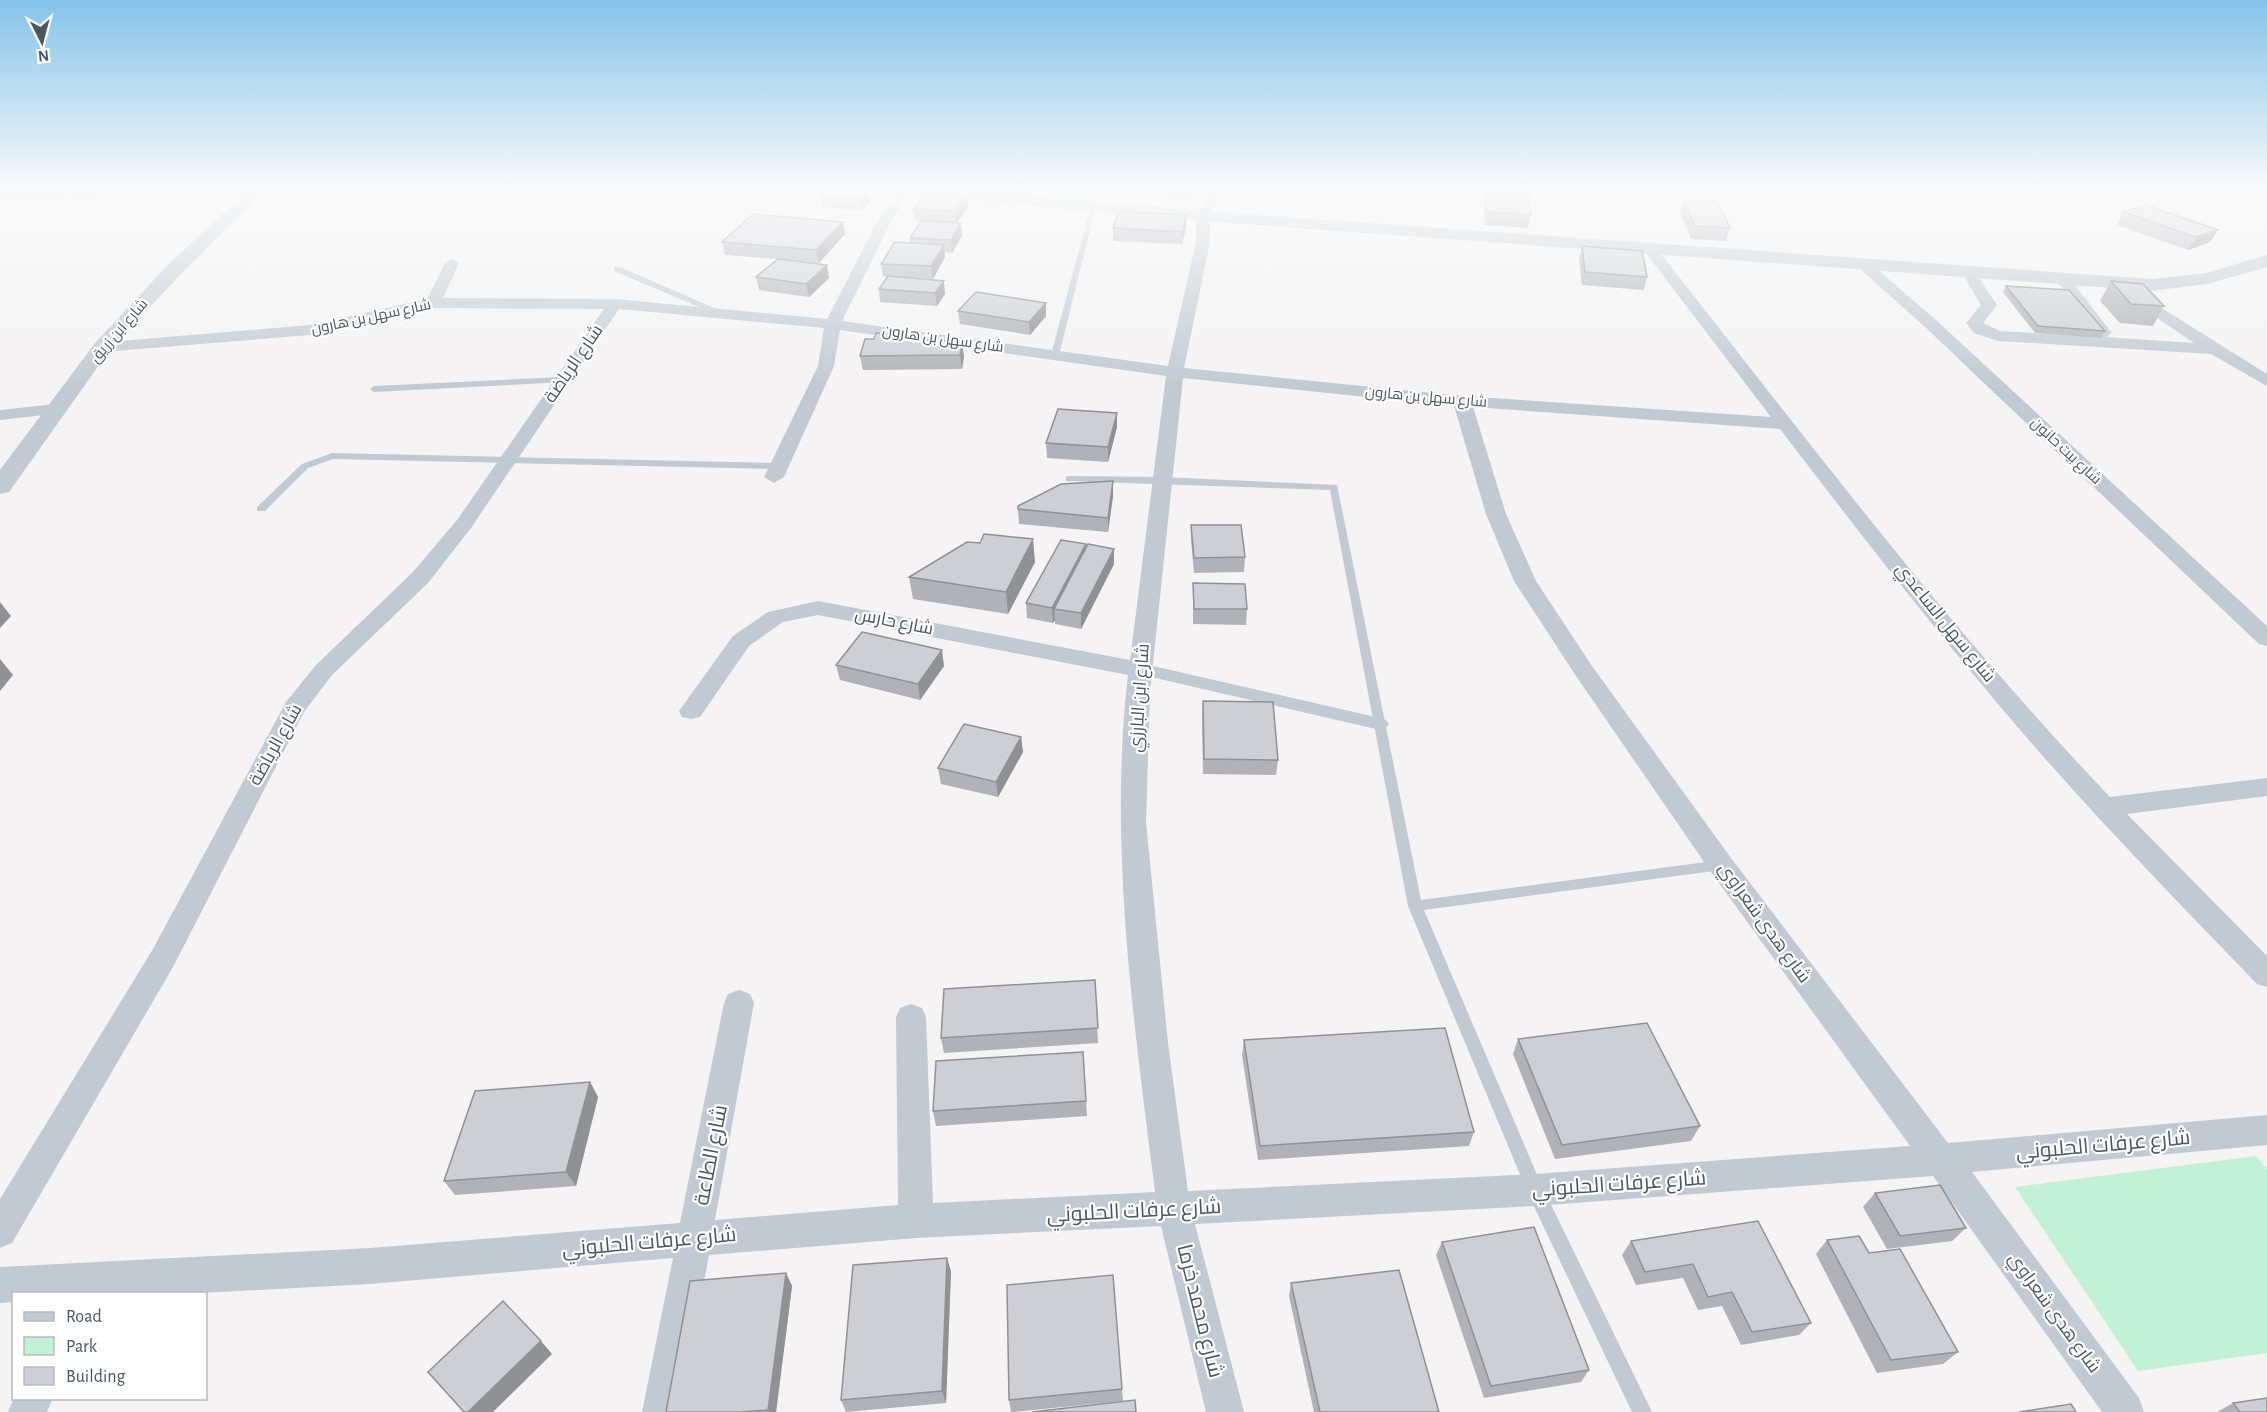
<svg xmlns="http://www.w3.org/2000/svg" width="2267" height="1412" font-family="'Alegreya Sans',Cairo,sans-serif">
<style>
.green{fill:#c3f1d5}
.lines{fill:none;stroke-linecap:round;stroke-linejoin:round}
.service{fill:#c1cad2;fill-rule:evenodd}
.pedestrian{fill:#c1cad2;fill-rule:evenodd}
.minor{fill:#c1cad2;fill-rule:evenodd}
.tertiary{fill:#c1cad2;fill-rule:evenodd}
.wall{fill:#b0b2b7}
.shaded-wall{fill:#909195}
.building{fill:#cdcfd5;stroke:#909195;stroke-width:1.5}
.labels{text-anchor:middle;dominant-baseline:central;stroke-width:4.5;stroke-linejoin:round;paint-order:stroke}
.far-street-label{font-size:15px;fill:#4a5661;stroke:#fff}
.street-label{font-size:18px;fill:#4a5661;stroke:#fff}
.near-street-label{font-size:21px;fill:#4a5661;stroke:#fff}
</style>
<rect width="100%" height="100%" fill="#f5f3f3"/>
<!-- green -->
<path class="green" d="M2256,1156L2267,1169V1353L2138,1371L2015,1187Z"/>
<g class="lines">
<!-- service -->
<g class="service">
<path d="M1091,205L1096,206L1059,355L1055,358L1051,355Z"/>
<path d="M614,267H620L723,312L716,314L614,271Z"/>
<path d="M563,377L567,380L566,382L374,392L370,389L374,386Z"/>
<path d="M332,453L778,463L783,466L778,469L333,459L308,468L265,511H257V507L302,464Z"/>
<path d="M1069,476L1161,477L1337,485L1421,900L1721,860L1726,861L1728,865L1726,869L1721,870L1424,910L1541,1184L1652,1412H1632L1529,1196L1408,906L1330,490L1066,481V477Z"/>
</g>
<!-- pedestrian -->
<path class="pedestrian" d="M1140,663L1380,718L1386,720L1389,724L1386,728L1380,730L1134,673L1131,669L1134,665Z"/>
<!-- minor -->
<g class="minor">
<path d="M59,191H223L216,195L0,200V192Z"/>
<path d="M899,191H912L892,220L842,321L1168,366L1196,242V216L1209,191H1221L1210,216V242L1184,368L1462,396L1771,417L1642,248L1644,245H1654C1801,432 1945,624 2110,797L2267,778V796L2127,814L2267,956V987L2257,984C2177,901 2096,818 2021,731C1937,633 1858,531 1780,429L1473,407L1506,514L1536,581L1592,666L1731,858L1948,1143L2267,1115V1145L1972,1172L2139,1398L2144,1412H2102L1933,1176L1535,1206L1195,1224L1244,1412H1206L1161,1226L916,1238L709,1255L680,1412H642L673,1258L370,1284L183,1294H14V1302L0,1303V1267L370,1248L680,1223L724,1003L728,994L739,990L750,994L754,1003L715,1220L898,1205L896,1017L900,1008L911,1004L922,1008L926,1017L933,1203L1155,1192C1134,1024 1108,844 1128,675L818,615L783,622L749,646L700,717L691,719L682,717L679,711L733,636L768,612L818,601L1130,660L1166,376L840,330L834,366L784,477L774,483L764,477L818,366L824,328L619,309L471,528L428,583L332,675L304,712L173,967L12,1243L0,1248V1199L153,949L286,702L316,665L412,573L457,520L604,309L433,308L310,335L102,352L96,351L94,347L96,343L310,325L427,299L445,263L452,259L459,263L443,298L615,299L827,319L878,220ZM1183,378L1454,406L1486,514L1514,581L1576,676L1711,872L1910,1146L1535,1174L1188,1191L1168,1043L1146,822L1150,692Z"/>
<path d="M1864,261L1869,262L1936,320L2267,626V646L2259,644L1924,326L1859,268L1857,265L1859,262Z"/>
<path d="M1968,268L1973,269L1997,305L1983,323L2000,331L2101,337L2058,283L2066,278L2071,280L2112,333L2106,337L2194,343L2128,298L2125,295L2128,292L2133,290L2267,374V386L2211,354L1998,341L1974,333L1966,323L1981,305L1961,272Z"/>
<path d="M56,404L62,405L65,409L62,413L0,420V410Z"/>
<path d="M14,1398H53L47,1412H8Z"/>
</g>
<!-- tertiary -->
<g class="tertiary">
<path d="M247,191H264L181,274L109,351L9,492L0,494V470L95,343L167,266Z"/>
<path d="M911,191H972L1203,211L2152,279L2206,273L2267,255V267L2207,284L2134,293L2126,289L1203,221L919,196Z"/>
</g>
</g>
<!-- wall -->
<g class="wall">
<path d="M868,191L870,201L862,210L822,207L820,195Z"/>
<path d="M1114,191H1195L1193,198L1114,195Z"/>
<path d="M1484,191H1528L1531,215L1528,228L1485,225L1483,196Z"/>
<path d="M1684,200L1730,228L1726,241L1691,239L1680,212Z"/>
<path d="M968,207L957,223L962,236L952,253L944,252L945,257L933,279L901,277L945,294L937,306L880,302L879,289L888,277L883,276L881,264L910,243V238L921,221H915L913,209Z"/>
<path d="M2123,212L2218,230L2210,242L2188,250L2117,225Z"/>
<path d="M1186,227L1182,244L1113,241V228Z"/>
<path d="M845,234L819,263L787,260L829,278L809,297L759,290L756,277L778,259L725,255L722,242Z"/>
<path d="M1582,246L1647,277L1644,290L1582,285L1579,259Z"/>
<path d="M2111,281L2164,306L2153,326L2120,323L2100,301Z"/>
<path d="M2006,286L2105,331L2101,338L2035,333L2003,292Z"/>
<path d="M1046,303V316L1030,335L960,324L958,311Z"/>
<path d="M922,339L964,356L962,369L863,370L860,356Z"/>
<path d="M1117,427L1108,462L1047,458L1046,443Z"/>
<path d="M1113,496L1108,532L1019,524L1018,509Z"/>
<path d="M1191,525L1245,557L1244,572L1194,573L1191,540Z"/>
<path d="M1087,548L1114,549V564L1081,629L1055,624V620L1053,623L1027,618L1026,603Z"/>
<path d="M1035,562L1008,614L913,599L909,577Z"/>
<path d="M1193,583L1247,609L1246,625L1193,624Z"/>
<path d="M836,665L944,666L920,700L840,680Z"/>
<path d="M1203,701L1278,760L1276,775L1203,774L1202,717Z"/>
<path d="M1021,737L1023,752L998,797L941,784L938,768Z"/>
<path d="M1095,980L1098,1043L944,1053L941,1038Z"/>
<path d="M1518,1039L1700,1126L1691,1141L1555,1159L1513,1054Z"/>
<path d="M1244,1040L1474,1132L1469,1146L1258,1160L1242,1055Z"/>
<path d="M1083,1052L1087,1116L936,1126L933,1111Z"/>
<path d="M590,1082L598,1097L576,1186L455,1195L444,1181Z"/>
<path d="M1875,1193L1966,1228L1952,1241L1887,1249L1863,1207Z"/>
<path d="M1758,1221L1811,1323L1799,1335L1741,1345L1722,1306L1698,1310L1683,1278L1636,1285L1622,1255L1631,1241Z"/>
<path d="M1827,1240L1869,1253L1958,1352L1943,1364L1877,1373L1816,1254Z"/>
<path d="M1442,1242L1589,1370L1581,1382L1484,1398L1436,1255Z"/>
<path d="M951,1271L946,1403L846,1412L841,1400Z"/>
<path d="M786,1273L792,1286L776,1412H666Z"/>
<path d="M1291,1283L1439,1412H1314L1289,1296Z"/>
<path d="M1122,1389L1123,1401L1014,1412H1011L1009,1400Z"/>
<path d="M2233,1403L2267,1412H2217Z"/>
</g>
<!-- shaded-wall -->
<g class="shaded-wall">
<path d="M866,191H868L870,201L862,210L860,198Z"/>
<path d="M967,195L968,207L956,224L955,211Z"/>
<path d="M1186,215V227L1182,244L1183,232Z"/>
<path d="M843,222L845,234L819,263L816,250Z"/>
<path d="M961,223L962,236L952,253L951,240Z"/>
<path d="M2218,230L2210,242L2188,250L2196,237Z"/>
<path d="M944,245L945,257L933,279L931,266Z"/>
<path d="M827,265L829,278L809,297L806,284Z"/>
<path d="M944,281L945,294L937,306L935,293Z"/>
<path d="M1046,303V316L1030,335L1029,322Z"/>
<path d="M962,342L964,356L962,369L960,355Z"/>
<path d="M1117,413V427L1108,462V447Z"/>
<path d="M1113,481V496L1108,532V518Z"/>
<path d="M1033,539L1035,562L1008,614L1006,592Z"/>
<path d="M1086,544L1087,559L1054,609L1055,620L1053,623L1052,608Z"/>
<path d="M1114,549V564L1081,629V613Z"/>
<path d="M0,602L11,616L0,628Z"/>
<path d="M942,650L944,666L920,700L918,684Z"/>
<path d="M0,659L13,675L0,691Z"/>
<path d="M1021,737L1023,752L998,797L996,782Z"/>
<path d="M590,1082L598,1097L576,1186L566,1172Z"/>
<path d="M947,1258L951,1271L946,1403L942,1391Z"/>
<path d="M786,1273L792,1286L776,1412H769L768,1410Z"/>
<path d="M541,1341L552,1354L493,1412H468Z"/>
</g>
<!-- building -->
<g class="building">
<path d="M824,191H866L860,198L820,195Z"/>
<path d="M1485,191H1528L1531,215L1487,212Z"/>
<path d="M935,193L967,195L955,211L913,209L924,195H933Z"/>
<path d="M1684,200L1717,201L1730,228L1695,226Z"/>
<path d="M2146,205L2218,230L2196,237L2123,212Z"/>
<path d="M1119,212L1186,215L1183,232L1113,228Z"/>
<path d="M753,214L843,222L816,250L722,242Z"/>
<path d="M921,221L961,223L951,240L910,238Z"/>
<path d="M895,242L944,245L931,266L881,264Z"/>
<path d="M1582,246L1642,251L1647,277L1585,272Z"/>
<path d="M778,259L827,265L806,284L756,277Z"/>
<path d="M888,276L944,281L935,293L879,289Z"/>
<path d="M2111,281L2143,284L2164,306L2131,304Z"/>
<path d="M2006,286L2069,290L2105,331L2038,326Z"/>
<path d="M976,292L1046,303L1029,322L958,311Z"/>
<path d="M876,333L921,336V339L962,342L960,355L860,356L865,339H874Z"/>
<path d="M1058,409L1117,413L1108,447L1046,443Z"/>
<path d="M1113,481L1108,518L1018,509V506L1061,484Z"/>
<path d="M1191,525H1241L1245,557L1194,558Z"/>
<path d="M984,534L1033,539L1006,592L909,577L967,542L980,543Z"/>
<path d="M1061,540L1086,544L1052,608L1026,603Z"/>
<path d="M1088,544L1114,549L1081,613L1054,609Z"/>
<path d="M1193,583L1245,584L1247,609H1194Z"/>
<path d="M862,632L942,650L918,684L836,665Z"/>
<path d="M1203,701L1273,702L1278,760L1204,759Z"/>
<path d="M964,724L1021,737L996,782L938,768Z"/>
<path d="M1095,980L1098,1028L941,1038L944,989Z"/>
<path d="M1647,1023L1700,1126L1562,1145L1518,1039Z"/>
<path d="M1445,1028L1474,1132L1260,1146L1244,1040Z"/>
<path d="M1083,1052L1086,1101L933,1111L936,1061Z"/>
<path d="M590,1082L566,1172L444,1181L475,1091Z"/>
<path d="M1940,1185L1966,1228L1900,1236L1875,1193Z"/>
<path d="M1758,1221L1811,1323L1752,1332L1732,1292L1708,1297L1693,1264L1645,1272L1631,1241Z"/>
<path d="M1534,1227L1589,1370L1491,1386L1442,1242Z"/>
<path d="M1859,1236L1869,1253L1900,1249L1958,1352L1891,1360L1827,1240Z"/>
<path d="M947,1258L942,1391L841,1400L853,1265Z"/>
<path d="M1399,1270L1439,1412H1320L1291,1283Z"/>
<path d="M786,1273L768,1410L742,1412H666L690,1281Z"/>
<path d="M1113,1275L1122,1389L1009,1400L1007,1285Z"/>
<path d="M503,1301L541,1341L468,1412H464L428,1372Z"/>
<path d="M2267,1398V1412H2240L2233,1403Z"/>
<path d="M1135,1400L1136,1412H1032Z"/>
<path d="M2071,1404L2076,1412H2019Z"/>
</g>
<!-- sky -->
<linearGradient id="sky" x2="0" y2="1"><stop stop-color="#85c3ea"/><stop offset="0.49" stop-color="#fafafa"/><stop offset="1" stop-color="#fafafa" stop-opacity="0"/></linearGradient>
<rect width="2267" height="388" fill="url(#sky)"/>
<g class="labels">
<!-- far-street labels -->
<g class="far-street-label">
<text transform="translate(371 317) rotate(-12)">شارع سهل بن هارون</text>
<text transform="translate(119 331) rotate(-49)">شارع ابن زريق</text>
<text transform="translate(943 339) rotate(8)">شارع سهل بن هارون</text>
<text transform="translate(1426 397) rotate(5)">شارع سهل بن هارون</text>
<text transform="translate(2066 451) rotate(43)">شارع بيت حانون</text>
</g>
<!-- street labels -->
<g class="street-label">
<text transform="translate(574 364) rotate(-56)">شارع الرياضة</text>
<text transform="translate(894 622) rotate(11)">شارع حارس</text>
<text transform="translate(1945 623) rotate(51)">شارع سهل الساعدي</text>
<text transform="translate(1140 698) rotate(-86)">شارع ابن البارزي</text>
<text transform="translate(276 745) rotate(-61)">شارع الرياضة</text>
<text transform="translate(1764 923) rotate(54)">شارع هدى شعراوي</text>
<text transform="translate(2054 1313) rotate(54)">شارع هدى شعراوي</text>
</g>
<!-- near-street labels -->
<g class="near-street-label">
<text transform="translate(2103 1145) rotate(-5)">شارع عرفات الحلبوني</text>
<text transform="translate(711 1155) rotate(-79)">شارع الطاعة</text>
<text transform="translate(1619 1184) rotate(-4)">شارع عرفات الحلبوني</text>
<text transform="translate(1134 1211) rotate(-3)">شارع عرفات الحلبوني</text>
<text transform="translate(649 1242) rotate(-5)">شارع عرفات الحلبوني</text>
<text transform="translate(1200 1311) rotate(76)">شارع محمد خرما</text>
</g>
</g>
<!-- legend -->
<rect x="12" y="1292" width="195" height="108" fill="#ffffff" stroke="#b7bbc0" stroke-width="1.5"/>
<rect x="24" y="1312" width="30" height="9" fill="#c1cad2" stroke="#b7bbc0" stroke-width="1.5"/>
<text x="66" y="1322" font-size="18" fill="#4a5661">Road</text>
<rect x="24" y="1337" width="30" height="18" fill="#c3f1d5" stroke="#b7bbc0" stroke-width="1.5"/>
<text x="66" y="1352" font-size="18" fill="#4a5661">Park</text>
<rect x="24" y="1367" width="30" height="18" fill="#cdcfd5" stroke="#b7bbc0" stroke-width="1.5"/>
<text x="66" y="1382" font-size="18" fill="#4a5661">Building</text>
<!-- north arrow -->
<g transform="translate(42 42) rotate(174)" stroke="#ffffff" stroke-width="4.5" paint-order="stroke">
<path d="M0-4.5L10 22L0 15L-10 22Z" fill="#4a5661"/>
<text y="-9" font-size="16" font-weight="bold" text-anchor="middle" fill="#4a5661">N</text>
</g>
</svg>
